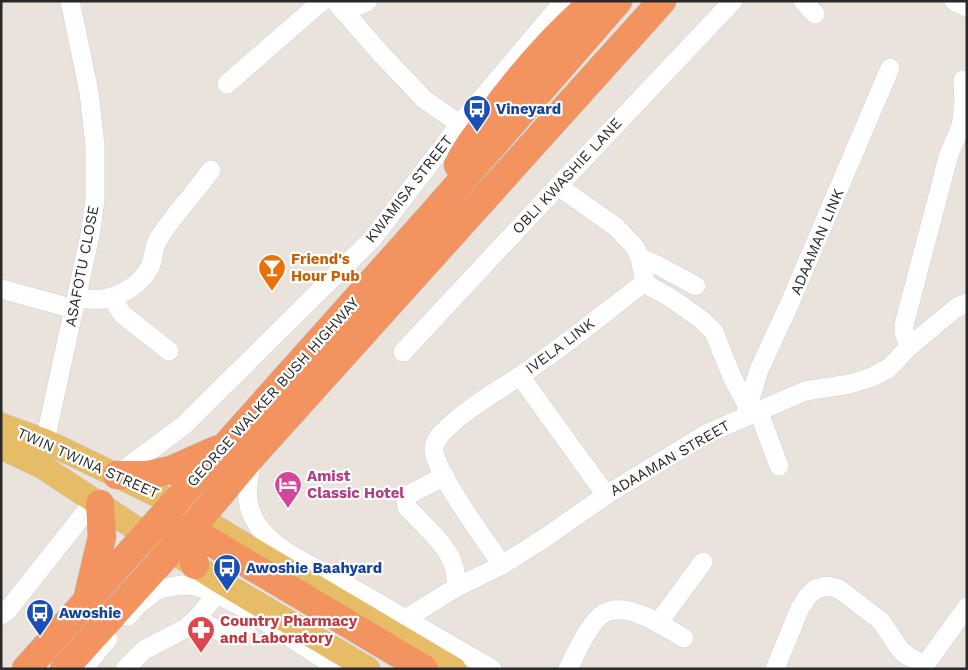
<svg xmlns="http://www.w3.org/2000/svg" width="968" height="670" font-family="'Work Sans',sans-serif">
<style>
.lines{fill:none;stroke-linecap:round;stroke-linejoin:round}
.minor-casing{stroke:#cbcfda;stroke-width:20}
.major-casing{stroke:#c3c3c3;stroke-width:25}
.highway-casing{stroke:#c3c3c3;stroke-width:29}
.minor{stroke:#fff;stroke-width:19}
.major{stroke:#e6bd66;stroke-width:24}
.highway{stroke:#f29360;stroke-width:28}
.labels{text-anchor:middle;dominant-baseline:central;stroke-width:4.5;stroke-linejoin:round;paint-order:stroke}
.transit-label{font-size:15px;font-weight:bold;fill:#164399;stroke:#fff;text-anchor:start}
.street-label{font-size:15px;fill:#292929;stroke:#fff}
.food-label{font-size:15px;font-weight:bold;fill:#c56008;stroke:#fff;text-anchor:start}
.hotel-label{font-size:15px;font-weight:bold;fill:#b23c85;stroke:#fff;text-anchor:start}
.health-label{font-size:15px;font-weight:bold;fill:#be3a42;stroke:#fff;text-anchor:start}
</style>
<rect width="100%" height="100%" fill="#eae3dc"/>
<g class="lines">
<defs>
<g id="minor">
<path d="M335,1L382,55L425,100L460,124"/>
<path d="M803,1L815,14"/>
<path d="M954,1L967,7"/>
<path d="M344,12L368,1"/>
<path d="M227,84L322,1"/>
<path d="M558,186L616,227L635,247L640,258L645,282L651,287L671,298L702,320L714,332L732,377L748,407"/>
<path d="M640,258L657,265L696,286"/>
<path d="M1,289L74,309"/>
<path d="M76,298C85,299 95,300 103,299C122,296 141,284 150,267C154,258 153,246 159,238C173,215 195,193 211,170"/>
<path d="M112,298L122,314L169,351"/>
<path d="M909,347L904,332V325L949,154L961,126L964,103L963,80"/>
<path d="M403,352L558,186L733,1"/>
<path d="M520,376L606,495"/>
<path d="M758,410L779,466"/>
<path d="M745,416L759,370L789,305L890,68"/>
<path d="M45,441L90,235L95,200V145L89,92L70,1"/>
<path d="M253,458C247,481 243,503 257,524C274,551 313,566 340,581C391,610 441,640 492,669"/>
<path d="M117,475L183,426L373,238L460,124L564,1"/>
<path d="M445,476L408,495L406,500L407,507C421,523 447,544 453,564C456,572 456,580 457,587"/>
<path d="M502,565C489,545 431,468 434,447C435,443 438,437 441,434C464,410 493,394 521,375C564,347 604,313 645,282"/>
<path d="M1,615L7,611L95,500"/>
<path d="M128,616L139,604L159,589L181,585L196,586L211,591L246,609L339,669"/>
<path d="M197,618C230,638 227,641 257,616"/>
<path d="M405,619L457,587L502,565L549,535L606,495L706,434L805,391L850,384L872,377L889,368L909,347L934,326L956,308L967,303"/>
<path d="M658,623L703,562"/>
<path d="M83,669L108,639"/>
<path d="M125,669L144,650L186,628L197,618L217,594"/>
<path d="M568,669C575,655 590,621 603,614C626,599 664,627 684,638"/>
<path d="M775,669L800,608L808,596L816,589L827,586L839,589L881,621L899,648L906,655L924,665"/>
<path d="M922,669L967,607"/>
</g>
<g id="major">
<path d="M1,425L45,441L174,503L454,669"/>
<path d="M1,447L43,467L146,535L226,585L368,669"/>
</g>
<g id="highway">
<path d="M458,165C465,149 476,136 486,122C517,78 553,37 594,1"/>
<path d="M117,475H147L171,470L216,450"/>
<path d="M171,529H189L424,669"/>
<path d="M195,565C189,550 194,542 211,542"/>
<path d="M88,596L102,537L100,504"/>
<path d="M26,669L438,208L618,1"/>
<path d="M64,669L200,518L253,455L662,1"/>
</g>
</defs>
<!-- minor casing -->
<use href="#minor" class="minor-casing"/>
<!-- major casing -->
<use href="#major" class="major-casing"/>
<!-- highway casing -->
<use href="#highway" class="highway-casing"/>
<!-- minor -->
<use href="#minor" class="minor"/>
<!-- major -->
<use href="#major" class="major"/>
<!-- highway -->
<use href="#highway" class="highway"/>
</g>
<!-- icons -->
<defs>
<symbol id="bus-pin" viewBox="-11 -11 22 30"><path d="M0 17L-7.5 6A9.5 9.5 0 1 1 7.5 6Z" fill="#1a4fb4" stroke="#fff"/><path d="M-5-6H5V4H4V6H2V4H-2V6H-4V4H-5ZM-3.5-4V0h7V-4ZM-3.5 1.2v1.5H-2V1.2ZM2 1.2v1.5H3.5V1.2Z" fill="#fff"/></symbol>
<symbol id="bar-pin" viewBox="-11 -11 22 30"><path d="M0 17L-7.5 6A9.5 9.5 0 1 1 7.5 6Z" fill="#e8710a" stroke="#fff"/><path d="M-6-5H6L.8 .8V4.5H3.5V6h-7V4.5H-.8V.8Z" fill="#fff"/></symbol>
<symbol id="hotel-pin" viewBox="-11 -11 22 30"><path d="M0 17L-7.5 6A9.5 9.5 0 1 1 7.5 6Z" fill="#d1479c" stroke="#fff"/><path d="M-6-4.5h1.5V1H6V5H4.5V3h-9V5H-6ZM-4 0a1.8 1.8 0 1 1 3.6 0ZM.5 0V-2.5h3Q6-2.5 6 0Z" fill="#fff"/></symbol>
<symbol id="pharmacy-pin" viewBox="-11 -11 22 30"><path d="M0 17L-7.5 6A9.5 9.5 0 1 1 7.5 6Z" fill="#e0444e" stroke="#fff"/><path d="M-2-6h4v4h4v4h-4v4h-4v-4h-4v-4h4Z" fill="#fff"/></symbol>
</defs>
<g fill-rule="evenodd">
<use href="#bus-pin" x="461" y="93" width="32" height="43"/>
<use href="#bar-pin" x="256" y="252" width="32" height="43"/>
<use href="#hotel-pin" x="272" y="469" width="32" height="43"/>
<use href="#bus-pin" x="211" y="552" width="32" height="43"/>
<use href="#bus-pin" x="24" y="597" width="32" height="43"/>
<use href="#pharmacy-pin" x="185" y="614" width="32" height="43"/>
</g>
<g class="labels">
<!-- transit labels -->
<g class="transit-label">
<text x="496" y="109">Vineyard</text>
<text x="246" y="568">Awoshie Baahyard</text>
<text x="59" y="613">Awoshie</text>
</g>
<!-- street labels -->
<g class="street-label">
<text transform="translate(567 176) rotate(-47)">OBLI KWASHIE LANE</text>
<text transform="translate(409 189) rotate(-52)">KWAMISA STREET</text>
<text transform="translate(817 242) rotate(-67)">ADAAMAN LINK</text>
<text transform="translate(82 266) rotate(-79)">ASAFOTU CLOSE</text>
<text transform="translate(560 346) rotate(-37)">IVELA LINK</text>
<text transform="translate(273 392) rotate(-48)">GEORGE WALKER BUSH HIGHWAY</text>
<text transform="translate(670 458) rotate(-30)">ADAAMAN STREET</text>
<text transform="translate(88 463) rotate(24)">TWIN TWINA STREET</text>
</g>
<!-- food labels -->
<g class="food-label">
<text x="291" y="259">Friend's<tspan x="291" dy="17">Hour Pub</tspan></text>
</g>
<!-- hotel labels -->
<g class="hotel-label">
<text x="307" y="476">Amist<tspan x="307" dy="17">Classic Hotel</tspan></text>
</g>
<!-- health labels -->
<g class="health-label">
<text x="220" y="621">Country Pharmacy<tspan x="220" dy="17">and Laboratory</tspan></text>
</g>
</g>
<!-- border -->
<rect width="968" height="670" fill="none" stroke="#292929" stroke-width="5"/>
</svg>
